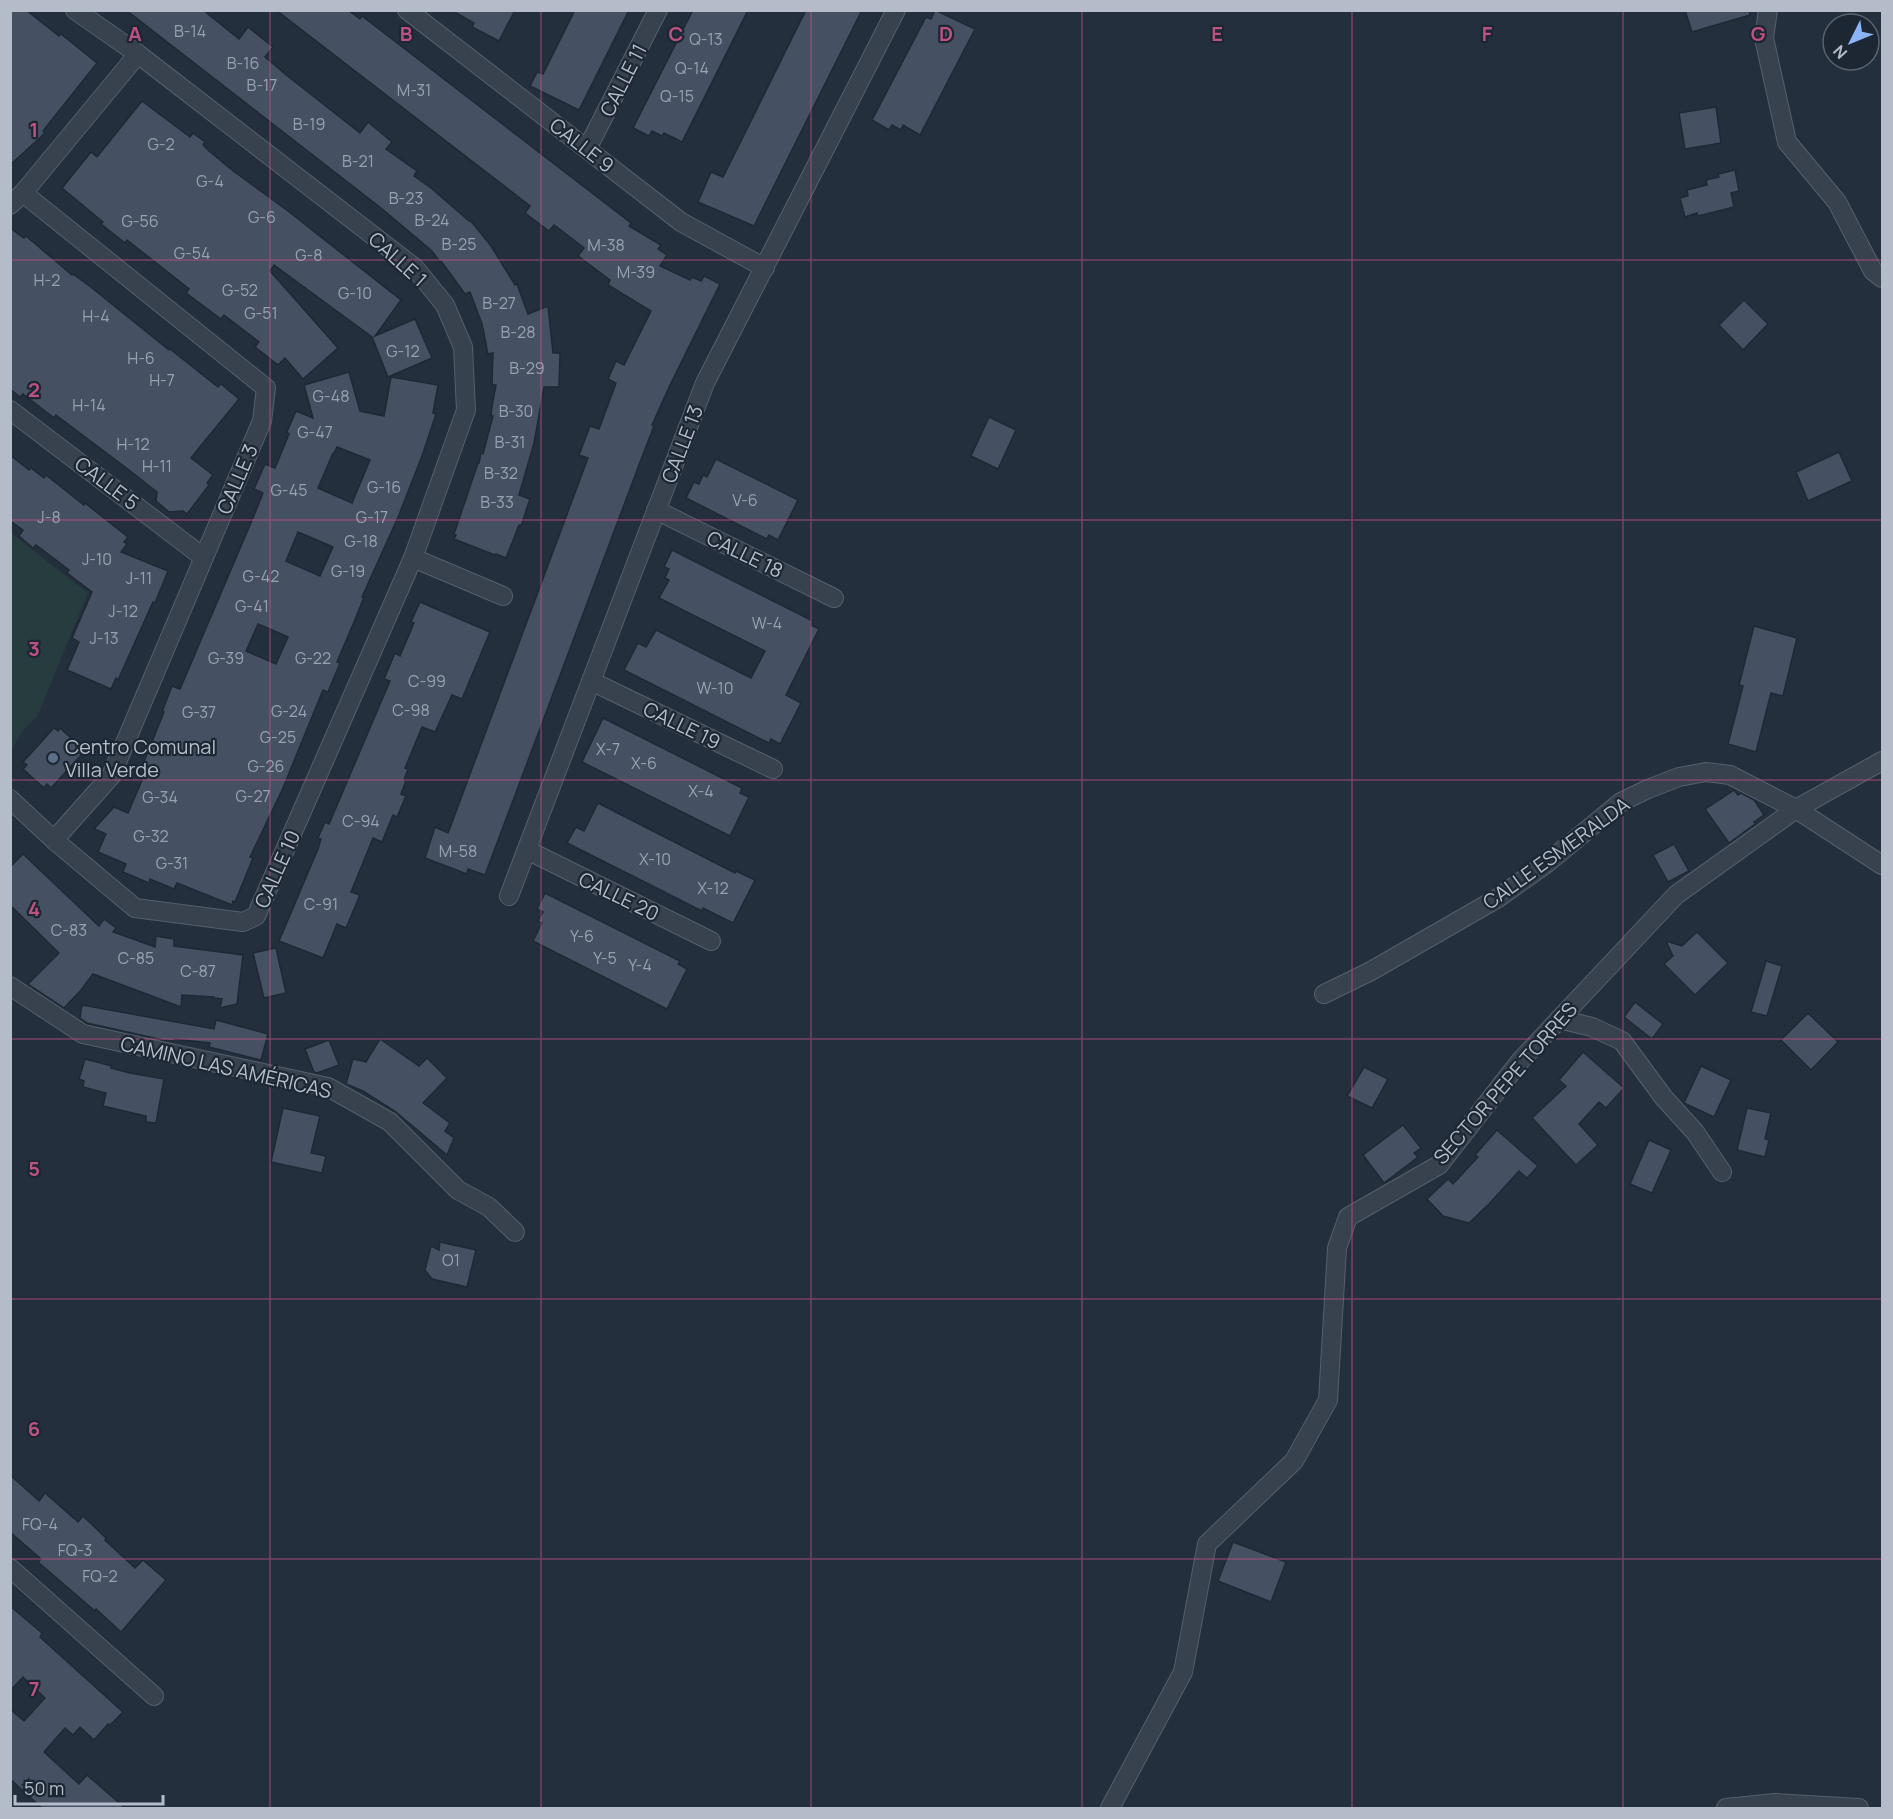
<svg xmlns="http://www.w3.org/2000/svg" width="1893" height="1819" font-family="Manrope,sans-serif">
<style>
.green{fill:#263c3f}
.building{fill:#455162;stroke:#1f2835;stroke-width:1.5;fill-rule:evenodd}
.lines{fill:none;stroke-linecap:round;stroke-linejoin:round}
.minor-casing{stroke:#565f6c;stroke-width:20}
.minor{stroke:#38414e;stroke-width:18}
.grid{fill:none;stroke:#bd5182;stroke-width:1.5;stroke-opacity:0.55}
.service-dot{fill:#5c6f8a;stroke:#1d2633;stroke-width:2}
.labels{text-anchor:middle;dominant-baseline:central;stroke-width:4.5;stroke-linejoin:round;paint-order:stroke}
.number-label{font-size:16px;fill:#98a1af}
.street-label{font-size:20px;fill:#b4bcc9;stroke:#1d2633}
.poi-label{font-size:20px;fill:#b4bcc9;stroke:#1d2633;text-anchor:start}
.grid-label{font-size:20px;text-anchor:middle;font-weight:bold;fill:#bd5182;stroke:#1d2633;stroke-width:4.5;stroke-linejoin:round;paint-order:stroke}
</style>
<rect width="100%" height="100%" fill="#242f3e"/>
<!-- green -->
<path class="green" d="M11,533L88,593L37,717C25,725 17,739 11,752Z"/>
<!-- building -->
<g class="building">
<path d="M10,10H26L59,36L61,34L97,63L43,131L45,133L10,165Z"/>
<path d="M126,10H203L239,39L248,27L273,47L265,57L285,74L360,133L368,122L392,142L386,149L417,171L414,176L431,188L469,221L470,220L491,246L515,285L517,284L528,314L548,306L553,353H560L559,387H544L534,443L519,495L530,499L521,526L519,525L506,558L496,554L495,555L454,539L456,535L454,534L478,463H479L481,453L483,454L493,416H491L492,406L496,385H492L493,353L488,354L482,324L470,292L465,294L441,261L440,262L432,251L381,208Z"/>
<path d="M276,10H348L360,19L362,16L631,223L629,226L661,245L658,249L667,255L660,266L690,280L692,277L701,281L704,276L720,284L671,383L652,425L654,426L642,457L485,875L468,869L467,874L425,858L435,827L448,833L588,458L579,455L590,426L599,429L616,383L608,379L616,361L624,365L651,311L608,285L610,280L578,256L584,248L554,225L549,231L525,213L530,206Z"/>
<path d="M451,10H515L499,41L472,27L474,23Z"/>
<path d="M575,10H629L579,110L530,86L537,72L543,74Z"/>
<path d="M693,10H748L682,142L664,133L662,136L652,131L649,136L633,128Z"/>
<path d="M806,10H862L754,226L698,202L711,172L723,177Z"/>
<path d="M935,10L975,29L920,135L903,125L901,130L892,125L889,130L872,120L926,17L931,19Z"/>
<path d="M1685,10H1749L1750,15L1692,32Z"/>
<path d="M142,101L190,137L193,133L205,142L203,145L209,151L232,170L288,211L401,300L375,336L415,319L432,358L388,377L372,337L274,265L270,271L338,348L303,379L285,358L278,365L255,347L259,342L224,315L221,319L186,293L189,289L127,240L125,243L101,224L103,222L62,188L91,152L97,157Z"/>
<path d="M1716,107L1721,143L1685,149L1679,113Z"/>
<path d="M1735,170L1739,191L1731,193L1734,207L1698,216L1697,213L1685,217L1680,198L1688,196L1687,190L1707,185L1706,180L1719,177L1718,174Z"/>
<path d="M10,228L24,238L26,236L72,275L73,274L92,288L169,350L170,349L218,387L221,384L239,399L191,458L213,475L207,483L209,485L187,514L183,511L169,512L156,501L157,492L129,470L56,415L54,418L23,394L20,397L10,389Z"/>
<path d="M1744,300L1768,324L1743,350L1719,325Z"/>
<path d="M349,372L360,411L384,416L391,377L438,385L433,413L436,414L422,456L399,515L362,597H364L354,622L337,662L340,663L328,692L323,690L283,788L250,857L253,858L235,902L233,901L232,905L177,883L174,889L150,879L149,883L123,872L126,864L98,852L106,834L94,829L114,807L128,813L146,771L141,769L164,712H162L172,686L180,689L253,518L263,493L254,489L265,464L275,468L289,434L287,432L296,411L313,418L304,385ZM337,447L370,460L352,503L318,488L333,453H334ZM298,532L333,547L320,576L286,561ZM258,624L288,637L276,664L246,651Z"/>
<path d="M989,417L1016,430L998,469L971,456Z"/>
<path d="M1839,452L1852,481L1808,501L1796,472Z"/>
<path d="M10,455L29,470L31,468L44,478L46,475L84,505L85,503L128,537L124,542L127,544L121,552L168,571L155,603L153,602L118,680L116,678L111,689L67,670L79,642L72,638L92,592L67,573L69,570L36,545L33,548L19,536L23,530L10,521Z"/>
<path d="M716,459L798,500L778,540L769,535L767,539L686,498L694,482L699,484L703,475L707,477Z"/>
<path d="M672,550L813,621L811,625L819,629L786,695L801,703L780,744L771,739L769,743L624,670L638,643L646,647L656,630L751,678L765,651L659,598L669,580L665,578L669,569L664,567Z"/>
<path d="M420,602L490,632L462,699L452,695L435,732L422,727L405,768L408,769L404,780L406,781L401,794L406,796L397,817L393,815L382,842L373,838L351,892L360,895L346,928L337,924L323,958L279,941L318,849L321,839L318,838L325,822L329,824L390,681L384,679L395,653L400,656L414,623L411,622Z"/>
<path d="M1754,626L1797,638L1783,696L1771,693L1756,752L1728,744L1743,686L1739,685Z"/>
<path d="M603,718L742,788L740,793L749,797L730,836L582,762Z"/>
<path d="M54,728L58,731L60,728L82,748L79,751L82,754L51,788L47,784L44,788L23,769L27,765L23,762Z"/>
<path d="M1734,790L1738,795L1741,793L1754,800L1764,815L1754,822L1755,824L1729,843L1705,809Z"/>
<path d="M598,803L735,873L736,871L755,880L733,923L703,908L702,911L567,843L576,827L584,831Z"/>
<path d="M1674,844L1689,871L1668,882L1653,855Z"/>
<path d="M23,854L99,926L104,919L116,928L113,932L155,947L156,936L174,939V946L243,955L237,1004L220,1008L222,999L214,998V997L182,995L181,1007L93,974L81,990L64,1008L28,984L59,953L10,905V867Z"/>
<path d="M545,893L680,961L678,964L687,969L667,1009L533,941L542,923L538,921L543,912L537,909Z"/>
<path d="M1697,932L1728,963L1695,995L1664,964L1673,956L1666,941L1682,946Z"/>
<path d="M276,948L286,993L264,998L253,953Z"/>
<path d="M1766,961L1782,966L1767,1016L1751,1012Z"/>
<path d="M1635,1002L1663,1024L1652,1039L1624,1017Z"/>
<path d="M82,1005L214,1029L216,1020L268,1034L261,1060L209,1047L210,1043L174,1039V1041L163,1040L87,1023L80,1018Z"/>
<path d="M1808,1013L1838,1042L1811,1070L1781,1040Z"/>
<path d="M380,1039L419,1066L427,1058L447,1078L423,1103L450,1123L445,1131L454,1138L447,1155L396,1112L363,1091L346,1084L353,1059L366,1062Z"/>
<path d="M329,1040L339,1065L317,1073L314,1072L305,1049Z"/>
<path d="M1583,1052L1624,1088L1606,1108L1599,1102L1579,1124L1598,1145L1576,1165L1532,1118L1566,1086L1559,1080Z"/>
<path d="M85,1059L112,1066L111,1068L130,1073L164,1079L156,1123L146,1122V1116L103,1106L106,1093L83,1087L84,1081L79,1079Z"/>
<path d="M1701,1066L1731,1080L1714,1117L1684,1103Z"/>
<path d="M1364,1067L1388,1079L1372,1108L1347,1096Z"/>
<path d="M283,1108L320,1116L311,1153L326,1156L322,1173L271,1162Z"/>
<path d="M1747,1108L1771,1113L1765,1139L1769,1140L1765,1157L1737,1150Z"/>
<path d="M1403,1125L1421,1148L1414,1153L1418,1157L1384,1183L1363,1155Z"/>
<path d="M1497,1130L1538,1166L1527,1178L1519,1171L1489,1204L1469,1223L1443,1216L1427,1199L1448,1179L1453,1184L1478,1157L1475,1155Z"/>
<path d="M1649,1140L1671,1150L1652,1193L1630,1184Z"/>
<path d="M440,1242L476,1250L467,1287L432,1279L425,1270L431,1246L439,1250Z"/>
<path d="M10,1475L39,1501L45,1493L78,1522L83,1516L106,1538L105,1540L135,1568L143,1560L166,1580L121,1632L96,1609L95,1611L38,1562L41,1559L10,1532Z"/>
<path d="M1233,1542L1286,1562L1271,1602L1218,1581Z"/>
<path d="M10,1606L42,1633L40,1637L123,1712L110,1725L108,1724L94,1740L80,1727L73,1735L65,1728L44,1752L79,1784L87,1775L126,1809H43L10,1779V1709L24,1721L45,1698L23,1677L10,1691Z"/>
</g>
<g class="lines">
<defs>
<g id="minor">
<path d="M407,10L681,222L765,268"/>
<path d="M1768,10L1764,38L1787,142L1837,202L1873,271L1882,278"/>
<path d="M587,149L658,10"/>
<path d="M23,193L266,388L262,421L111,776L54,840"/>
<path d="M10,205L23,193L138,54"/>
<path d="M10,410L203,557"/>
<path d="M656,510L834,598"/>
<path d="M413,558L503,596"/>
<path d="M591,681L773,769"/>
<path d="M10,799L54,840L135,908L243,922L256,916L413,558L466,410L463,347L445,305L415,268L138,54L75,10"/>
<path d="M527,850L711,941"/>
<path d="M509,896L705,383L896,10"/>
<path d="M10,986L83,1034L328,1087L390,1122L458,1190L489,1207L515,1232"/>
<path d="M1324,994L1371,971L1498,898L1547,863L1621,802L1648,789L1679,777L1706,772L1730,775L1796,809L1882,865"/>
<path d="M1559,1019L1592,1027L1622,1041L1664,1098L1695,1132L1722,1172"/>
<path d="M10,1568L154,1696"/>
<path d="M1110,1808L1183,1672L1207,1544L1294,1461L1328,1400L1337,1248L1348,1217L1439,1165L1521,1060L1676,895L1796,809L1882,761"/>
<path d="M1726,1808L1775,1803L1859,1808"/>
</g>
</defs>
<!-- minor casing -->
<use href="#minor" class="minor-casing"/>
<!-- minor -->
<use href="#minor" class="minor"/>
</g>
<!-- grid -->
<path class="grid" d="M270,10V1808M541,10V1808M811,10V1808M1082,10V1808M1352,10V1808M1623,10V1808M10,260H1882M10,520H1882M10,780H1882M10,1039H1882M10,1299H1882M10,1559H1882"/>
<!-- markers -->
<circle class="service-dot" cx="53" cy="758" r="6"/>
<g class="labels">
<!-- number labels -->
<g class="number-label">
<text x="190" y="31">B-14</text>
<text x="706" y="39">Q-13</text>
<text x="243" y="63">B-16</text>
<text x="692" y="68">Q-14</text>
<text x="262" y="85">B-17</text>
<text x="414" y="90">M-31</text>
<text x="677" y="96">Q-15</text>
<text x="309" y="124">B-19</text>
<text x="161" y="144">G-2</text>
<text x="358" y="161">B-21</text>
<text x="210" y="181">G-4</text>
<text x="406" y="198">B-23</text>
<text x="262" y="217">G-6</text>
<text x="432" y="220">B-24</text>
<text x="140" y="221">G-56</text>
<text x="459" y="244">B-25</text>
<text x="606" y="245">M-38</text>
<text x="192" y="253">G-54</text>
<text x="309" y="255">G-8</text>
<text x="636" y="272">M-39</text>
<text x="47" y="280">H-2</text>
<text x="240" y="290">G-52</text>
<text x="355" y="293">G-10</text>
<text x="499" y="303">B-27</text>
<text x="261" y="313">G-51</text>
<text x="96" y="316">H-4</text>
<text x="518" y="332">B-28</text>
<text x="403" y="351">G-12</text>
<text x="141" y="358">H-6</text>
<text x="527" y="368">B-29</text>
<text x="162" y="380">H-7</text>
<text x="331" y="396">G-48</text>
<text x="89" y="405">H-14</text>
<text x="516" y="411">B-30</text>
<text x="315" y="432">G-47</text>
<text x="510" y="442">B-31</text>
<text x="133" y="444">H-12</text>
<text x="157" y="466">H-11</text>
<text x="501" y="473">B-32</text>
<text x="384" y="487">G-16</text>
<text x="289" y="490">G-45</text>
<text x="745" y="500">V-6</text>
<text x="497" y="502">B-33</text>
<text x="49" y="517">J-8</text>
<text x="372" y="517">G-17</text>
<text x="361" y="541">G-18</text>
<text x="97" y="559">J-10</text>
<text x="348" y="571">G-19</text>
<text x="261" y="576">G-42</text>
<text x="139" y="578">J-11</text>
<text x="252" y="606">G-41</text>
<text x="123" y="611">J-12</text>
<text x="767" y="623">W-4</text>
<text x="104" y="638">J-13</text>
<text x="226" y="658">G-39</text>
<text x="313" y="658">G-22</text>
<text x="427" y="681">C-99</text>
<text x="715" y="688">W-10</text>
<text x="411" y="710">C-98</text>
<text x="289" y="711">G-24</text>
<text x="199" y="712">G-37</text>
<text x="278" y="737">G-25</text>
<text x="608" y="749">X-7</text>
<text x="644" y="763">X-6</text>
<text x="266" y="766">G-26</text>
<text x="701" y="791">X-4</text>
<text x="253" y="796">G-27</text>
<text x="160" y="797">G-34</text>
<text x="361" y="821">C-94</text>
<text x="151" y="836">G-32</text>
<text x="458" y="851">M-58</text>
<text x="655" y="859">X-10</text>
<text x="172" y="863">G-31</text>
<text x="713" y="888">X-12</text>
<text x="321" y="904">C-91</text>
<text x="69" y="930">C-83</text>
<text x="582" y="936">Y-6</text>
<text x="136" y="958">C-85</text>
<text x="605" y="958">Y-5</text>
<text x="640" y="965">Y-4</text>
<text x="198" y="971">C-87</text>
<text x="451" y="1260">O1</text>
<text x="40" y="1524">FQ-4</text>
<text x="75" y="1550">FQ-3</text>
<text x="100" y="1576">FQ-2</text>
</g>
<!-- street labels -->
<g class="street-label">
<text transform="translate(623 80) rotate(-63)">CALLE 11</text>
<text transform="translate(582 145) rotate(38)">CALLE 9</text>
<text transform="translate(398 259) rotate(42)">CALLE 1</text>
<text transform="translate(682 444) rotate(-69)">CALLE 13</text>
<text transform="translate(237 479) rotate(-67)">CALLE 3</text>
<text transform="translate(107 483) rotate(37)">CALLE 5</text>
<text transform="translate(745 554) rotate(26)">CALLE 18</text>
<text transform="translate(682 725) rotate(26)">CALLE 19</text>
<text transform="translate(1556 853) rotate(-36)">CALLE ESMERALDA</text>
<text transform="translate(277 869) rotate(-66)">CALLE 10</text>
<text transform="translate(619 896) rotate(26)">CALLE 20</text>
<text transform="translate(226 1067) rotate(13)">CAMINO LAS AMÉRICAS</text>
<text transform="translate(1505 1083) rotate(-49)">SECTOR PEPE TORRES</text>
</g>
<!-- poi labels -->
<g class="poi-label">
<text x="65" y="746">Centro Comunal<tspan x="65" dy="23">Villa Verde</tspan></text>
</g>
</g>
<g class="grid-label">
<text x="135" y="41">A</text>
<text x="406" y="41">B</text>
<text x="676" y="41">C</text>
<text x="946" y="41">D</text>
<text x="1217" y="41">E</text>
<text x="1487" y="41">F</text>
<text x="1758" y="41">G</text>
<text x="34" y="137">1</text>
<text x="34" y="397">2</text>
<text x="34" y="656">3</text>
<text x="34" y="916">4</text>
<text x="34" y="1176">5</text>
<text x="34" y="1436">6</text>
<text x="34" y="1696">7</text>
</g>
<!-- border -->
<rect width="1893" height="1819" fill="none" stroke="#b4bcc9" stroke-width="24"/>
<!-- north arrow -->
<g transform="translate(1851 42) rotate(227)"><circle r="28" fill="#1d2633" stroke="#59626f" stroke-width="1.5"/>
<path d="M0-4.5L10 22L0 15L-10 22Z" fill="#8ab4f8"/>
<text y="-9" font-size="16" font-weight="bold" text-anchor="middle" fill="#b4bcc9">N</text>
</g>
<!-- scale -->
<path d="M15 1795v9h148v-9" fill="none" stroke="#b4bcc9" stroke-width="3"/>
<text x="24" y="1795" font-size="18" fill="#b4bcc9" stroke="#1d2633" stroke-width="4.5" paint-order="stroke">50 m</text>
</svg>
